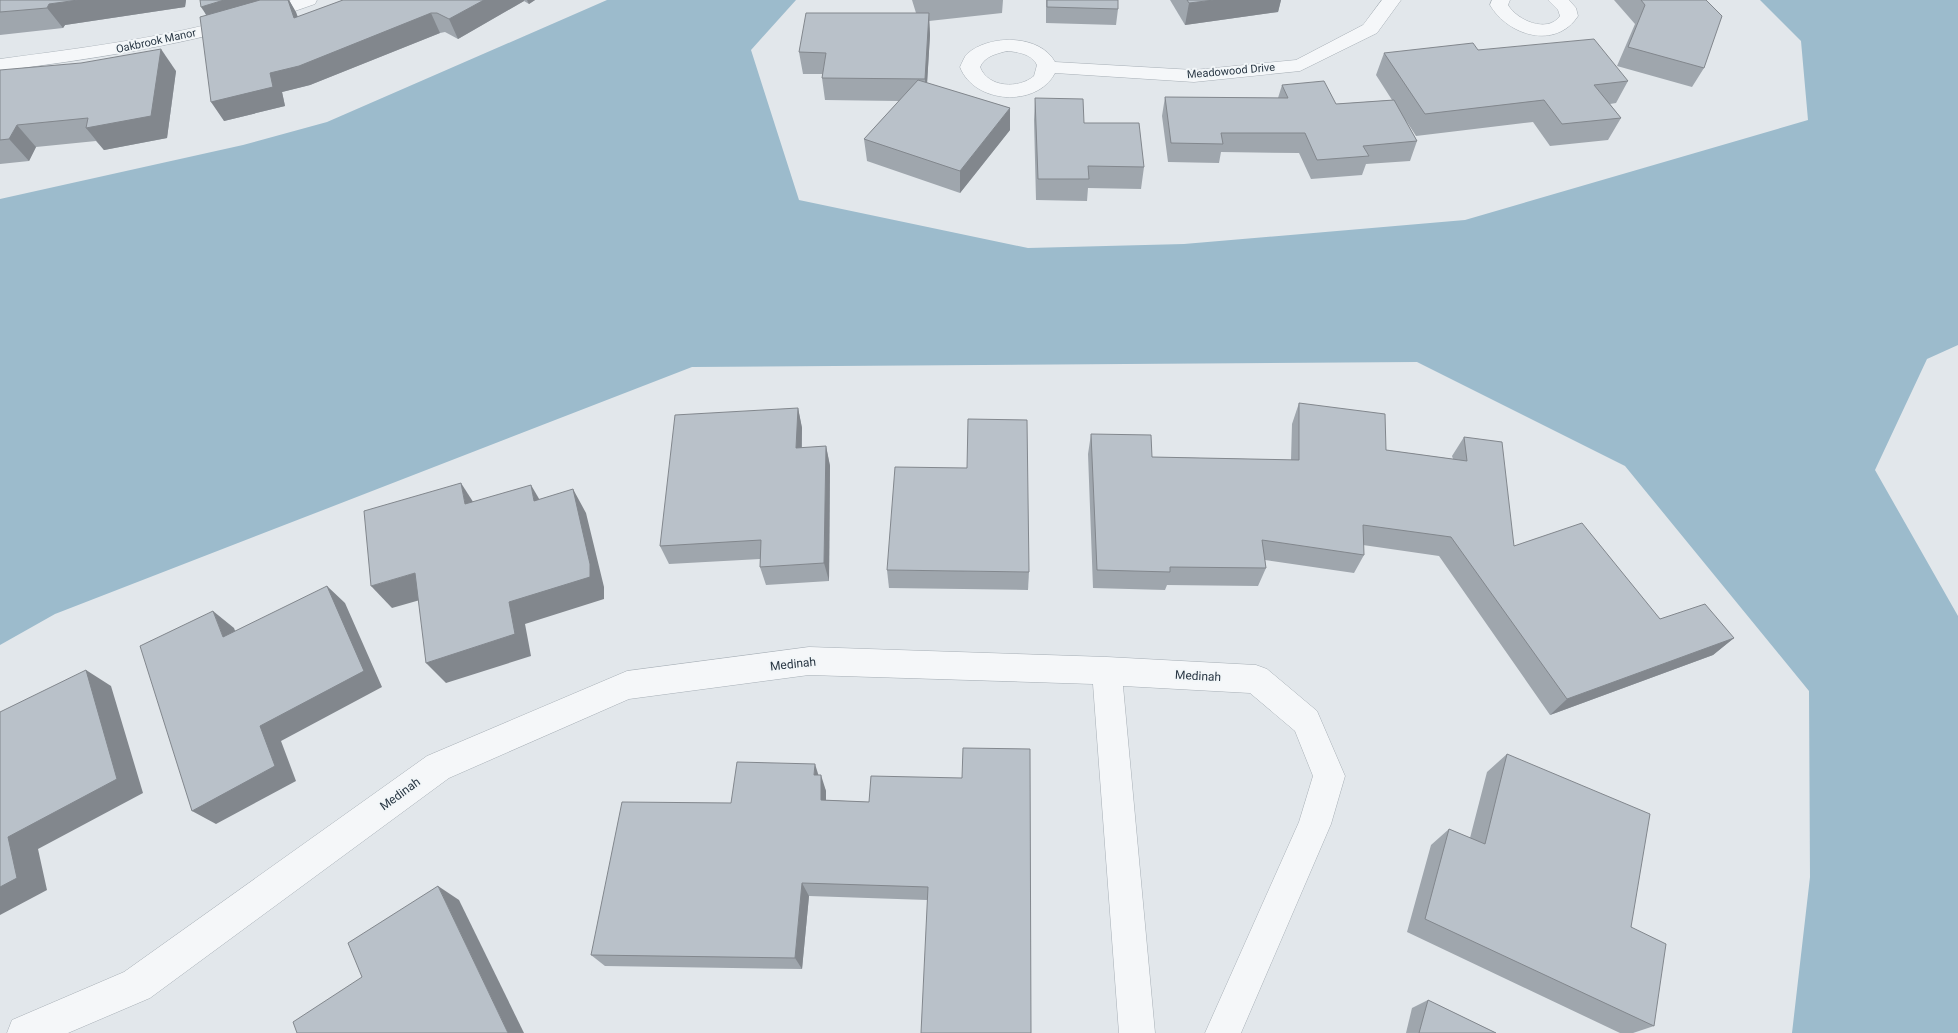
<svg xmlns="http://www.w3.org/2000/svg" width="1958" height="1033" font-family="Roboto,sans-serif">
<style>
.water{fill:#9cbbcc}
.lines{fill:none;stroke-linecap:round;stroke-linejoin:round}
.minor-casing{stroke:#a7afb6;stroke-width:1}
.minor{fill:#f5f7f9;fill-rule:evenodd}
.wall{fill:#9fa6ad}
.shaded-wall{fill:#82878d}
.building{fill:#b9c1c9;stroke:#82878d}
.labels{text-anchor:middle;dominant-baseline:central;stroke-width:4;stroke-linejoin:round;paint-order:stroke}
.far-street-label{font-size:11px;fill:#293744;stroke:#f2f6f8}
.street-label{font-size:12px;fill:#293744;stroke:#f2f6f8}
</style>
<rect width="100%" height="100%" fill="#e2e7eb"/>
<!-- water -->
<path class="water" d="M607,0H796L751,50L799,200L1028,248L1184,244L1465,220L1808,120L1801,41L1760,0H1958V345L1927,359L1875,470L1958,616V1033H1792L1810,877L1809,691L1625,466L1417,362L692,367L55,614L0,645V199L243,145L327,122Z"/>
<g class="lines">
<defs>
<g id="minor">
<path d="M291,0H317L315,4C213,41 107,57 0,71V59C98,46 197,34 291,0Z"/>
<path d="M1382,0H1401L1377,33L1300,71L1194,82L1055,73C1037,108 974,104 960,67C962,63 964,57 967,54C989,34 1040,34 1055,62L1194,70L1296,60L1363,25ZM1007,51C1018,52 1032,54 1037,65L1034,76C1019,89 988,88 980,67C985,56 996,54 1007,51Z"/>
<path d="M1492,0H1510L1508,5C1517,20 1547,34 1560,16L1558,10L1548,0H1569L1576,8L1578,16C1556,50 1508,36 1490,5Z"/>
<path d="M809,647L1107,657L1256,665L1267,669L1317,711L1345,776L1331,824L1241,1033H1205L1299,822L1313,776L1295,731L1250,693L1123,686L1155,1033H1119L1093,684L809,675L629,699L449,778L150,998L68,1033H7L12,1020L124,972L427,756L627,671Z"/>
</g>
</defs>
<!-- minor casing -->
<use href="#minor" class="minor-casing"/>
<!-- minor -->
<use href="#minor" class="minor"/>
</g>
<!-- wall -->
<g class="wall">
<path d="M0,0H186L185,7L65,25L63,28L0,35Z"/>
<path d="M200,0H289L298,17L343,0H535L529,4L524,1L458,39L445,32L440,33L310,85L282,92L285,106L224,121L206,15Z"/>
<path d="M912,0H1003L1002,13L929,21L930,35L927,83L1010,108V130L960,193L867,161L864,139L899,101L825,100L822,78V74H803L799,52L916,13Z"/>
<path d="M1046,0H1118V9L1116,25L1046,23Z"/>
<path d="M1170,0H1281L1278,12L1185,25Z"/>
<path d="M1614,0H1706L1704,68L1692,87L1617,66L1635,24Z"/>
<path d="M1478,50L1628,81L1616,103L1610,104L1621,118L1608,140L1550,146L1533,122L1416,136L1405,119L1417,141L1410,161L1366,164L1362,175L1311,179L1299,153L1221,152L1219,163L1168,162L1162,116L1165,97L1278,98L1282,85L1336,104L1392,100L1376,75L1384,53Z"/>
<path d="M0,70L176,71L167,138L104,150L96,141L36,147L29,161L0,164Z"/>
<path d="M1035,98L1084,123L1144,167L1141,189L1088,188L1087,201L1036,200L1034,120Z"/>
<path d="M1299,403L1386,450L1453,459L1452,456L1464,437L1514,546L1660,619L1734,638L1713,655L1550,715L1439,556L1363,545L1364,555L1354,573L1265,560L1266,568L1258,586L1167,585L1165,590L1093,588L1088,454L1091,434L1152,457L1291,460L1292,424Z"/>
<path d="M798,408L802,428V448L826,446L830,466L829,581L766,585L760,567V559L669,564L660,546Z"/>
<path d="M887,570L1029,572L1028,590L889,588Z"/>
<path d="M1030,749L927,900L809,896L802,969L605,966L591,955L731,803L819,775L826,791V800L869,802L962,778Z"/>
<path d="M1507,754L1631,927L1654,1026L1633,1033H1620L1407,932L1431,845L1449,829L1470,838L1487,772Z"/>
<path d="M1428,1000L1496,1033H1406L1412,1008Z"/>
</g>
<!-- shaded-wall -->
<g class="shaded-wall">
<path d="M78,0H186L185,7L65,25L63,28L47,8L49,4Z"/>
<path d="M224,0H284L211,22L201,7Z"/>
<path d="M288,0H289L296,12L305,38L294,18Z"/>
<path d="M484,0H524V1L458,39L449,19Z"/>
<path d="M527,0H535L529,4Z"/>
<path d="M1214,0H1281L1278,12L1185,25L1189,3Z"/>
<path d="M431,13L440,33L310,85L282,92L285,106L224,121L211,102L270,73Z"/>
<path d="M929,13L930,35L926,101L925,79Z"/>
<path d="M161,49L176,71L167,138L104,150L86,128Z"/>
<path d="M1010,108V130L960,193V171Z"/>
<path d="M17,125L36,147L29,161L9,139Z"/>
<path d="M798,408L802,428L801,468L796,448Z"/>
<path d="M826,446L830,466L829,581L824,563Z"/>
<path d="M461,483L477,508L465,504Z"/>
<path d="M531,485L545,509L534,501Z"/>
<path d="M573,489L586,513L604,587V599L525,624L531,656L446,683L426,663L509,602Z"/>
<path d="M415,573L434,596L392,608L371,586Z"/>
<path d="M327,586L345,603L382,687L281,741L296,781L216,824L192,811L260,726Z"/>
<path d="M213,611L234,628L244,654L223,637Z"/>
<path d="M1734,638L1713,655L1550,715L1567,699Z"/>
<path d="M86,670L111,686L143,793L38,849L47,890L0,915V887L8,837Z"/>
<path d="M815,764L820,780L814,775Z"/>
<path d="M821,775L826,791V815L821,800Z"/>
<path d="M802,883L809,896L802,969L795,958Z"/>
<path d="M438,886L459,900L524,1033H508Z"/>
</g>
<!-- building -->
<g class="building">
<path d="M0,0H78L49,4L47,8L0,12Z"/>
<path d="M200,0H224L201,7Z"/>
<path d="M260,0H288L294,18L343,0H484L449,19L437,13H431L299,66L270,73L273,87L211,102L200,17Z"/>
<path d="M1047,0H1118V9L1047,7Z"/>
<path d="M1187,0H1214L1189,3Z"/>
<path d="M1641,0H1706L1722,16L1704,68L1628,47L1645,5Z"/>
<path d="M806,13H929L925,79L822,78L826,53L799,52Z"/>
<path d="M1594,39L1628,81L1594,85L1621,118L1562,124L1544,100L1425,114L1384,53L1473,43L1478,50Z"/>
<path d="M161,49L151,116L86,128L88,118L17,125L9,139L0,140V70L81,63Z"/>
<path d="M918,80L1010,108L960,171L864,139Z"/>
<path d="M1324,81L1336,104L1394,100L1417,141L1363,146L1369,156L1317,160L1305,133H1221L1223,144L1171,143L1165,97L1288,98L1282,85Z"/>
<path d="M1035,98L1083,99L1084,123H1139L1144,167L1088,166L1089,179H1038Z"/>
<path d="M1299,403L1385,414L1386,450L1467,461L1464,437L1502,442L1514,546L1582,523L1660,619L1705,604L1734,638L1567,699L1451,537L1363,525L1364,555L1262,540L1266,568L1170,567V572L1097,570L1091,434L1151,435L1152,457L1299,460Z"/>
<path d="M798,408L796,448L826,446L824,563L760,567L761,540L660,546L675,415Z"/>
<path d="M968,419L1027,420L1029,572L887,570L895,467L967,468Z"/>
<path d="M461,483L465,504L531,485L534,501L573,489L590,564V577L509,602L515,634L426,663L415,573L371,586L364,511Z"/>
<path d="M327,586L364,671L260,726L275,766L192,811L140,646L213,611L223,637Z"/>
<path d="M86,670L117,779L8,837L17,878L0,887V712Z"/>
<path d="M963,748L1030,749L1031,1033H921L928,887L802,883L795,958L591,955L622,802L731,803L737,762L815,764L814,775H821V800L869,802L871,776L962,778Z"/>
<path d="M1507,754L1650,814L1631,927L1666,944L1654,1026L1425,919L1449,829L1485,844Z"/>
<path d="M438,886L508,1033H297L293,1022L362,977L348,943Z"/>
<path d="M1428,1000L1496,1033H1419Z"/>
</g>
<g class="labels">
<!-- far-street labels -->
<g class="far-street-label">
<text transform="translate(156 41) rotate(-12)">Oakbrook Manor</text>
<text transform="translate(1231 71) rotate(-5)">Meadowood Drive</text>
</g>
<!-- street labels -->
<g class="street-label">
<text transform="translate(793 664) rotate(-6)">Medinah</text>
<text transform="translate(1198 676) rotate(3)">Medinah</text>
<text transform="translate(400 794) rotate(-36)">Medinah</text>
</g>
</g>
</svg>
